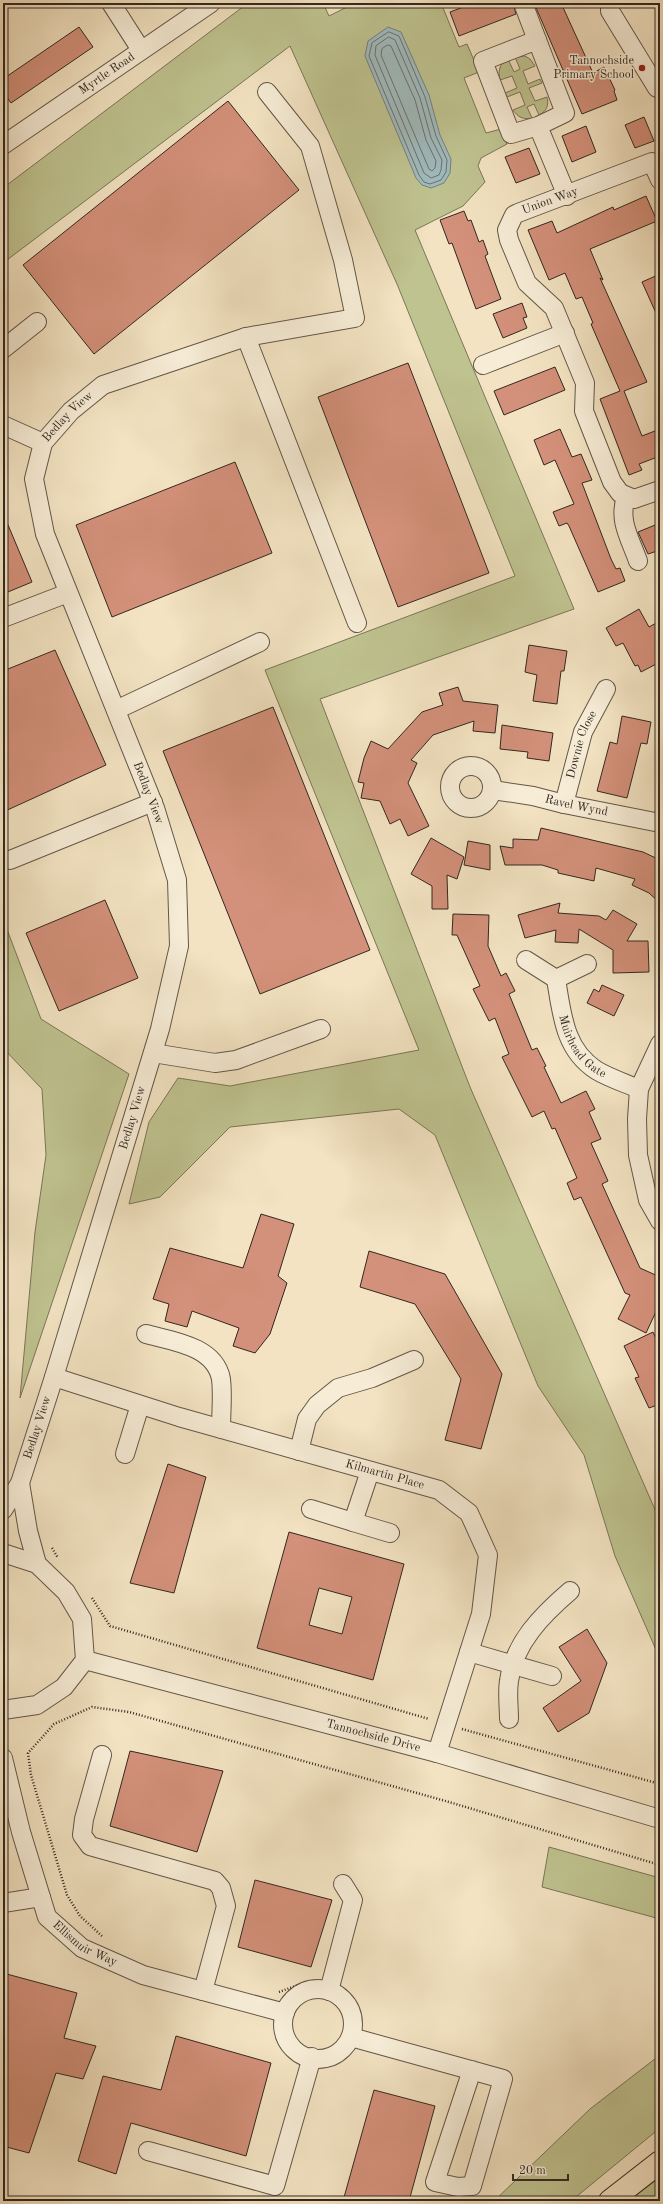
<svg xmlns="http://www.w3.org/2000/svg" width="663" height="2204" font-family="'Old Standard TT',serif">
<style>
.green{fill:#bfc390;stroke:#797658}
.water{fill:#a0bbbe;stroke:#74807f}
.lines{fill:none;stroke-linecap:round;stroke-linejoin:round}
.shore{stroke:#6a726f;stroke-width:1}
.building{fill:#d3907a;stroke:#332820;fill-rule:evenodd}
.minor-casing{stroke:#635748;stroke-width:20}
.major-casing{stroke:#332820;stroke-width:24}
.path{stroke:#332820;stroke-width:2.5;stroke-dasharray:1 2;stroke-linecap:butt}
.minor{stroke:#f7edd7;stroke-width:18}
.major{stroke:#f3e3c2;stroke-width:22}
.poi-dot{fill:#8f2418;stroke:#f7edd7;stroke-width:1.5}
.labels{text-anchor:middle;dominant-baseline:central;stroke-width:3;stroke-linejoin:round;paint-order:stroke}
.poi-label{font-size:12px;fill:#332820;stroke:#f7edd7;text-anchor:end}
.street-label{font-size:12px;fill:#332820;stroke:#f7edd7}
</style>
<rect width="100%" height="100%" fill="#f3e3c2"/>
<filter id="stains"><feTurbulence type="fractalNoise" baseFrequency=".005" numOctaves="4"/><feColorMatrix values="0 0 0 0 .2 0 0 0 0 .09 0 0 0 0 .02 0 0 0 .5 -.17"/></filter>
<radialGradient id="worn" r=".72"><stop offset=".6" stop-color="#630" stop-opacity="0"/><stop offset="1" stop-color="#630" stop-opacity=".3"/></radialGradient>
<!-- green -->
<g class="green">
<path d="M248,3H323L329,16L355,3H441L459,47L467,44L479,72L464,78L486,133L501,129L507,144L481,158L478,166L485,182L463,206L415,230L574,609L320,699L470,1087L660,1521V1659L615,1556L584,1455L538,1386L435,1135L399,1109L230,1127L160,1197L129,1204L149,1122L178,1078L230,1086L419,1050L265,670L515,576L397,284L290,46L3,263V188Z"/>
<path d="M525,56L530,59L535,66L523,71L528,84L540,79L542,83L529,88L535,101L547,97C549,105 547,111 539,115L534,104L527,107L532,118C523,120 518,117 513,110L525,105L520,92L507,97L505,93L517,88L512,76L500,80C498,71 499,64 508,59L514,72L520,69L515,57Z"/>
<path d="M3,919L41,1019L129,1074L20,1398L35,1232L46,1155L42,1089L3,1048Z"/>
<path d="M549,1847L660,1878V1919L542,1887Z"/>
<path d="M660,2055V2128L571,2201H494L590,2109Z"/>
<path d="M660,2177V2201H628Z"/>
</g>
<!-- water -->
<path class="water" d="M388,27L401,32L429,95L440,135L451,159L450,173L444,183L431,188L422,185L416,178L365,56L368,41Z"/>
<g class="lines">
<!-- shore -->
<g class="shore">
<path d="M389,32L399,36L425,97L436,136L447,160L446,172L441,180L430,184L424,182L419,175L369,56L372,43Z"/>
<path d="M389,37L395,40L420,98L431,138L442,160L441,170L439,175L431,178L424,173L375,55L376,46Z"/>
<path d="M388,45L391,46L415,100L426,140L436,161L435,168L432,171L429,169L381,55L382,49Z"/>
</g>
</g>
<!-- building -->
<g class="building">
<path d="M474,3H513L516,14L459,36L450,12Z"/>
<path d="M534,3H561L593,73L604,67L615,90L614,91L617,100L582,114Z"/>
<path d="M79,27L93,47L11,103L3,92V79Z"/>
<path d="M228,101L299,190L94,354L23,265Z"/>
<path d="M644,117L654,141L635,148L625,125Z"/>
<path d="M586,126L596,152L572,162L562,136Z"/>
<path d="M529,148L540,174L516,183L505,157Z"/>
<path d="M646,196L657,221L590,249L603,280L600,278L647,382L624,391L642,436L660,429V456L639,464L642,470L629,475L600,399L620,391L591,324L593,323L582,297L576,299L565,273L549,280L528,230L552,221L557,233L613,207L614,210Z"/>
<path d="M464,211L468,221L471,220L479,242L483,240L488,254L485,256L501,299L476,309L452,243L449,244L440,220Z"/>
<path d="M660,274V322L642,282Z"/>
<path d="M522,303L527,317L523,318L527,328L503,338L493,314Z"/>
<path d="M408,363L489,573L398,607L318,397Z"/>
<path d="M555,367L565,390L504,415L494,391Z"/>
<path d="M560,429L572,457L581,454L592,480L582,483L611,559L616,569L620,568L625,581L598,592L569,526L567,523L559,526L553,512L574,504L555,460L544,465L534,440Z"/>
<path d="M235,462L272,553L112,617L76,525Z"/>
<path d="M3,513L32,582L3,594Z"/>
<path d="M660,523V550L648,554L638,532Z"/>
<path d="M639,609L649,627L660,621V662L641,672L638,665L635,666L623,643L616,646L606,628Z"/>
<path d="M529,645L567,651L564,671H561L557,704L533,701L537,675L525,672Z"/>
<path d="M55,650L106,765L3,812V671Z"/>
<path d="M458,687L463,701L498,705L495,733L473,731L474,721L433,735L411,760L417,763L408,783L429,826L408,836L400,819L390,824L380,801L361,798L364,783L358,782L364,758L371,741L388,749L422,712L443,705L439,693Z"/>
<path d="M273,707L370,950L260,994L163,751Z"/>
<path d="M622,716L651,722L647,744L641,743L627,798L597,791L610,742L617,744Z"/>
<path d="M502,725L553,733L549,761L527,758L528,752L500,749Z"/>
<path d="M541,828L643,852L660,860V903L649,893L632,885L635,879L596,868L594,881L558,873V870L542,865H505L500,846L513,848V839L538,840Z"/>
<path d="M431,838L464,857L457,879L447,875L448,909H432V886L411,874Z"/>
<path d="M468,841L490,845V870L464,865Z"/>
<path d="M105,900L138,978L59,1011L26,933Z"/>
<path d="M560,903L558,913L599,916L606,920L613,910L637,924L627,941H648L649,972L613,973V950L579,929L578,943L555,942L556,930L525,938L518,915Z"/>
<path d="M453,914L489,915L488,946L501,976L506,973L515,991L509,994L532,1050L537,1048L546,1066L544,1067L561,1103L586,1091L595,1109L589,1112L601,1139L591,1143L608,1181L602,1184L640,1268L660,1277V1303L646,1333L618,1319L630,1295L625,1293L581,1197L574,1200L567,1183L577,1178L555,1128L552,1129L544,1111L532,1117L502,1057L509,1054L495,1018L489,1021L473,989L480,986L457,935H452Z"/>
<path d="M602,985L624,995L614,1016L587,1003L594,989L599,992Z"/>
<path d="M261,1214L294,1224L278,1276L287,1283L270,1334L255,1353L233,1346L239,1328L192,1311L187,1327L165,1321L169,1304L153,1299L170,1248L243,1268Z"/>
<path d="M369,1251L445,1274L502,1374L481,1449L445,1440L461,1379L415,1304L360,1287Z"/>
<path d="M653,1332L660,1348V1404L649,1408L635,1378L639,1377L624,1346Z"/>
<path d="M168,1464L206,1477L174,1593L130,1583Z"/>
<path d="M289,1532L404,1564L373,1680L257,1648ZM319,1588L352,1597L342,1634L309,1625Z"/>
<path d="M587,1629L607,1663L589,1713L558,1732L543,1708L581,1681L559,1647Z"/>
<path d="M130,1751L223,1771L197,1852L110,1826Z"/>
<path d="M255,1880L332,1900L311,1967L238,1947Z"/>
<path d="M3,1973L77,1993L64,2038L96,2046L83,2079L56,2073L29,2153L3,2146Z"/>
<path d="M176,2036L271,2063L246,2156L131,2123L116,2174L78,2161L103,2076L161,2090Z"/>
<path d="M374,2090L435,2106L409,2201H343Z"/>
</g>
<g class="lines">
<defs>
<g id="minor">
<path d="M111,3L141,50"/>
<path d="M523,3L537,40"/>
<path d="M610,3V11L657,88"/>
<path d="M538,126L565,113L537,40L483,61L511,134L538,126L567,196"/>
<path id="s1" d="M3,145L211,3"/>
<path d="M660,180L652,162L518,213L514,215L507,230L509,240L527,283L554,308L585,383L584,411L612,482L620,493L634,499L660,490"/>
<path d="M246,337L357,623"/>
<path d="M3,349L37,322"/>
<path d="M483,365L565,333"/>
<path d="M3,425L43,443"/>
<path d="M626,497C618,521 630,538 638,561"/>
<path d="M3,618L68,593"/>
<path d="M116,710L260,642"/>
<circle cx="471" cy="787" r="21"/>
<path id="s2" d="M493,790L533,796L564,804L660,823"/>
<path id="s3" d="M564,804L583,732L606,689"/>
<path d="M10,860L153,802"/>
<path d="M526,960L556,979"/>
<path id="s4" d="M556,979C562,1014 564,1049 596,1070C609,1078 625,1083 639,1089"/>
<path d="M556,979L587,964"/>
<path d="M660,1044L639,1089L637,1119L638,1155L648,1200L660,1221"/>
<path d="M153,1053L215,1063L236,1060L321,1029"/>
<path d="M146,1334C172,1341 215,1346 221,1379C223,1395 221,1413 221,1429"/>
<path id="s5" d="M54,1377L179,1417L439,1490L469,1513L488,1555L481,1614L437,1753"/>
<path d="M299,1451L307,1419L317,1405L338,1388L372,1378L414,1360"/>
<path d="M125,1454L140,1405"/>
<path d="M20,1483L28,1531L37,1564"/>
<path d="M311,1509L353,1522L370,1471"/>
<path id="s6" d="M3,1510L20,1483L54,1377L160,1029L179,946L177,880L155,808L45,534L34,479L43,443L71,411L103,385L246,337L355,318L343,260L310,146L267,92"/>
<path d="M353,1522L390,1533"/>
<path d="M3,1553L37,1564L66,1592L82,1619L85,1660L64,1687L37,1705L3,1710"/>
<path d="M469,1652L552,1676"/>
<path id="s7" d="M85,1660L437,1753L660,1819"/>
<path d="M509,1719C509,1707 507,1693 509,1681C514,1643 542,1615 570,1591"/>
<path d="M102,1755L84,1819L82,1835L90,1846L215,1881L221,1888L226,1906L203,1991"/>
<path id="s8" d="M3,1758L21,1832L47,1917L82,1948L143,1975L285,2013"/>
<path d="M3,1903L41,1897"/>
<circle cx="318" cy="2024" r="35"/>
<path d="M329,1991L353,1900L343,1884"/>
<path d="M351,2037L503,2079L472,2186L458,2187L435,2182L472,2070"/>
<path d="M148,2151L275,2186L312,2057"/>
</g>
<path id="major" d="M610,2201L660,2162"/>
</defs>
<!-- minor casing -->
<use href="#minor" class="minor-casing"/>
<!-- major casing -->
<use href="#major" class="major-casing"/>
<!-- path -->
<g class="path">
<path d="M52,1548L58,1558"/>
<path d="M92,1598L110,1626L429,1719"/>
<path d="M462,1729L660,1784"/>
<path d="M102,1936L80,1916L67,1895L31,1775L28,1753L54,1724L92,1707L129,1712L449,1802L660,1865"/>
<path d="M279,1992L301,1984L305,1991"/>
<path d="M584,2201L590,2196"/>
</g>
<!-- minor -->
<use href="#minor" class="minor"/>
<!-- major -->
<use href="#major" class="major"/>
</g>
<!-- markers -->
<circle class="poi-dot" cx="642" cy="68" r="4"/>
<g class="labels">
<!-- poi labels -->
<g class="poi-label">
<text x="634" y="61">Tannochside<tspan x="634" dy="14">Primary School</tspan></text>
</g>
<!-- street labels -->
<g class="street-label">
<text stroke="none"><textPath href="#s1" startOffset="126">Myrtle Road</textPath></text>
<text transform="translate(550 201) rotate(-20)">Union Way</text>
<text stroke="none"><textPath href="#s6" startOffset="1158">Bedlay View</textPath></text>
<text stroke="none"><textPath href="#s3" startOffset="62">Downie Close</textPath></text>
<text transform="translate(148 793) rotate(69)">Bedlay View</text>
<text stroke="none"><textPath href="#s2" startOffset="85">Ravel Wynd</textPath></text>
<text stroke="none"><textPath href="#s4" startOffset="75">Muirhead Gate</textPath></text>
<text stroke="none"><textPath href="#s6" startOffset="414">Bedlay View</textPath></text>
<text stroke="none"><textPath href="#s6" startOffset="90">Bedlay View</textPath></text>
<text stroke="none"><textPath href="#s5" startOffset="345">Kilmartin Place</textPath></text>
<text stroke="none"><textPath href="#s7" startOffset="298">Tannochside Drive</textPath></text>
<text stroke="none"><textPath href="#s8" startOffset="212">Ellismuir Way</textPath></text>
</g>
</g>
<!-- margin -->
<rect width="663" height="2204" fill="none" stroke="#f3e3c2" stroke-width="16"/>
<rect x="4" y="4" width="655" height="2196" fill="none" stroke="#332820" stroke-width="2"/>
<rect x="8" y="8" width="647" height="2188" fill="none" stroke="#332820"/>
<!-- scale -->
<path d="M513 2174v6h55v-6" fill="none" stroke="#332820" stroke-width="2"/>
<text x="519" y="2174" font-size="12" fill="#332820" stroke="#f7edd7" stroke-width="3" paint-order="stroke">20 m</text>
<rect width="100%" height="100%" filter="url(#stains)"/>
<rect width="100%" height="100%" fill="url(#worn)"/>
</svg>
